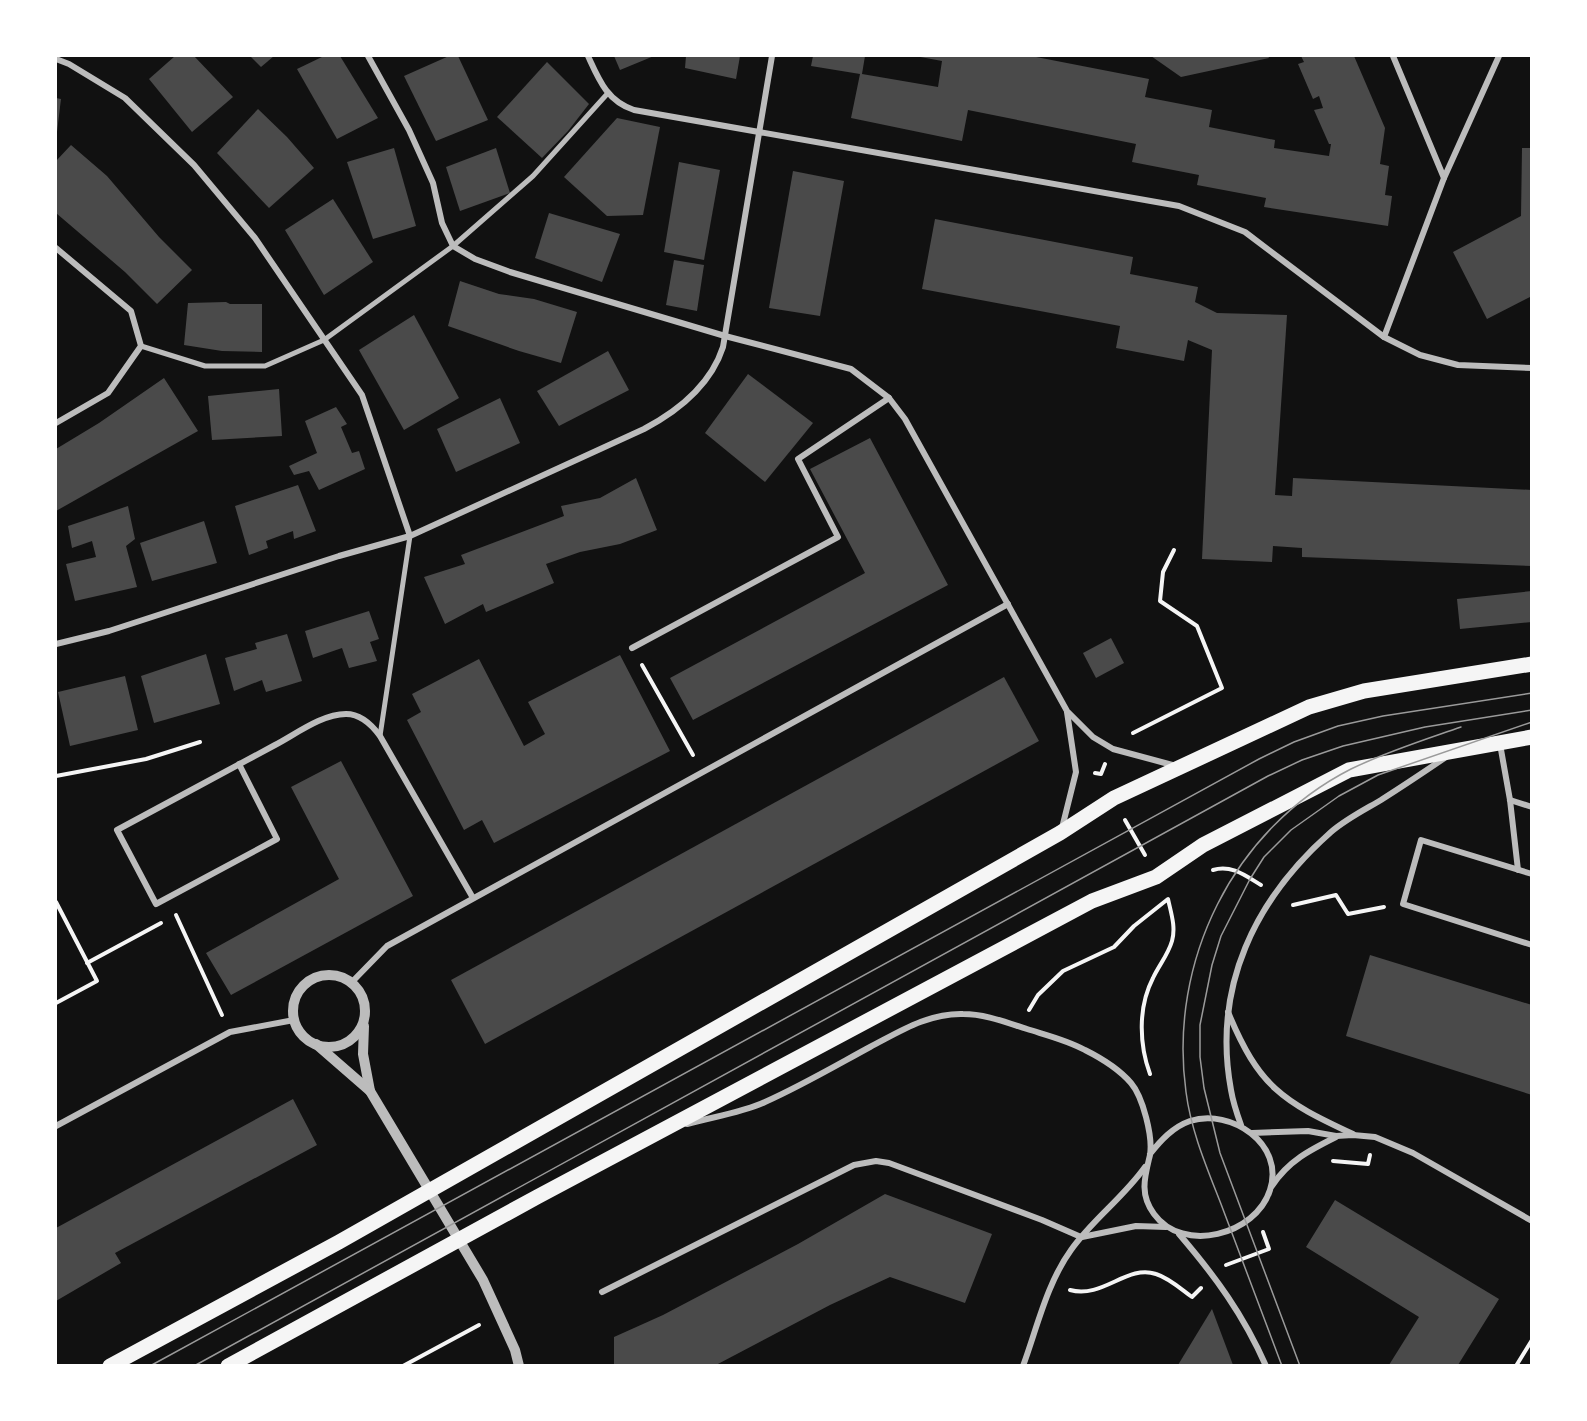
<svg xmlns="http://www.w3.org/2000/svg" width="1587" height="1421" font-family="Arial,sans-serif">
<style>
.building{fill:#4a4a4a}
.lines{fill:none;stroke-linecap:round;stroke-linejoin:round}
.path{stroke:#f5f5f5;stroke-width:4}
.pedestrian{stroke:#bcbcbc;stroke-width:5}
.minor{stroke:#bcbcbc;stroke-width:6}
.tertiary{stroke:#bcbcbc;stroke-width:10}
.primary{stroke:#f5f5f5;stroke-width:15}
.tram{stroke:#9a9a9a;stroke-width:1.5}
</style>
<rect width="100%" height="100%" fill="#111"/>
<!-- building -->
<g class="building">
<path d="M175,56H194L233,97L192,132L149,79Z"/>
<path d="M250,56H274L261,67Z"/>
<path d="M324,56H340L378,118L337,139L297,69Z"/>
<path d="M449,56H458L488,120L436,141L404,76Z"/>
<path d="M614,56H654L620,70Z"/>
<path d="M686,56H740L736,79L685,68Z"/>
<path d="M813,56H865L862,74L938,87L942,61L915,56H1031L1149,79L1145,97L1212,110L1209,127L1275,140L1274,148L1329,156L1331,144H1329L1314,110L1323,108L1319,96L1313,99L1298,64L1304,62L1301,56H1354L1385,128L1380,164L1389,166L1385,195L1392,196L1388,226L1264,207L1266,198L1197,185L1199,175L1132,162L1136,144L968,110L962,141L851,118L860,74L811,66Z"/>
<path d="M1151,56H1268L1269,58L1181,77Z"/>
<path d="M547,62L589,104L568,131L542,158L497,117Z"/>
<path d="M56,98L61,99L57,132H56Z"/>
<path d="M258,109L287,137L314,168L269,208L217,153Z"/>
<path d="M617,118L660,127L643,215L607,216L564,177Z"/>
<path d="M71,145L107,176L159,237L192,270L157,304L125,272L56,213V161Z"/>
<path d="M394,148L416,226L373,239L347,162Z"/>
<path d="M496,148L510,193L460,211L446,167Z"/>
<path d="M1522,148H1532V296L1487,319L1453,252L1521,216Z"/>
<path d="M679,162L720,170L704,260L664,252Z"/>
<path d="M793,171L844,181L820,316L769,308Z"/>
<path d="M333,199L373,262L324,295L285,230Z"/>
<path d="M549,213L620,234L602,282L535,258Z"/>
<path d="M935,219L1133,257L1130,274L1198,287L1195,302L1217,313L1287,315L1275,495L1292,496L1293,478L1532,490V566L1302,557V548L1273,546L1272,562L1202,559L1212,350L1188,340L1184,361L1116,348L1120,326L922,289Z"/>
<path d="M674,260L704,265L697,311L666,305Z"/>
<path d="M460,281L499,294L534,299L577,312L561,363L519,351L448,326Z"/>
<path d="M226,302L230,304H262V352L222,351L184,345L188,303Z"/>
<path d="M414,315L459,398L404,430L359,350Z"/>
<path d="M608,351L629,390L559,426L537,391Z"/>
<path d="M748,374L813,423L765,482L705,433Z"/>
<path d="M164,378L198,431L56,511V449L99,423Z"/>
<path d="M279,389L282,436L212,440L208,396Z"/>
<path d="M500,398L520,443L456,472L437,429Z"/>
<path d="M336,407L347,424L341,427L352,453L359,451L365,469L319,490L309,471L294,475L289,466L317,453L305,421Z"/>
<path d="M870,438L948,585L693,720L670,678L865,573L810,469Z"/>
<path d="M636,478L657,530L620,544L580,552L546,564L554,583L486,612L483,604L445,624L424,577L465,564L461,555L564,516L561,506L600,498Z"/>
<path d="M298,485L316,531L294,539L293,531L266,541L268,548L249,555L235,506Z"/>
<path d="M128,506L135,539L126,546L137,587L75,601L66,564L96,557L92,541L72,548L68,526Z"/>
<path d="M204,521L217,563L152,581L140,543Z"/>
<path d="M1532,591V622L1460,629L1457,599Z"/>
<path d="M369,611L379,639L370,642L377,661L349,668L342,648L313,658L305,631Z"/>
<path d="M287,634L302,681L266,692L262,680L234,691L225,658L257,649L255,643Z"/>
<path d="M1111,638L1124,663L1096,678L1083,653Z"/>
<path d="M206,654L220,704L154,723L141,676Z"/>
<path d="M620,655L670,751L494,843L482,820L464,830L407,720L421,712L412,694L479,659L524,746L545,734L528,702Z"/>
<path d="M125,676L138,730L70,746L58,692Z"/>
<path d="M1004,677L1039,741L485,1044L451,980Z"/>
<path d="M341,761L413,896L231,995L206,953L339,879L291,787Z"/>
<path d="M1370,955L1532,1005V1095L1346,1036Z"/>
<path d="M293,1099L317,1145L115,1253L121,1263L56,1301V1228Z"/>
<path d="M885,1194L992,1234L965,1303L890,1277L830,1305L716,1365H614V1337L663,1315L798,1244Z"/>
<path d="M1335,1200L1499,1299L1458,1365H1389L1419,1317L1306,1247Z"/>
<path d="M1212,1309L1233,1365H1178Z"/>
</g>
<g class="lines">
<!-- path -->
<g class="path">
<path d="M642,665L693,755"/>
<path d="M1133,733L1222,688L1197,626L1160,601L1163,572L1174,550"/>
<path d="M1095,773L1101,774L1105,764"/>
<path d="M56,776L146,759L200,742"/>
<path d="M1125,820L1145,855"/>
<path d="M1213,870C1231,864 1246,876 1261,885"/>
<path d="M56,902L97,981L56,1003"/>
<path d="M1293,905L1336,895L1348,914L1384,907"/>
<path d="M176,915L222,1015"/>
<path d="M87,963L161,923"/>
<path d="M1029,1010L1038,995L1063,971L1114,947L1134,926L1168,899C1171,913 1176,927 1172,941C1168,955 1159,965 1153,978C1138,1007 1139,1044 1150,1074"/>
<path d="M1333,1161L1368,1164L1370,1155"/>
<path d="M1226,1265L1269,1249L1263,1232"/>
<path d="M1070,1290C1103,1299 1127,1264 1156,1274C1169,1278 1181,1289 1192,1297L1201,1288"/>
<path d="M403,1366L479,1325"/>
<path d="M1516,1366L1532,1340"/>
</g>
<!-- pedestrian -->
<g class="pedestrian">
<path d="M141,346L205,366H265L324,340L453,246L533,176L608,93"/>
<path d="M380,736L410,536"/>
</g>
<!-- minor -->
<g class="minor">
<path d="M368,56L409,130L433,183L442,223L453,246L475,259L510,272L725,336L851,369L889,398L905,419L1067,711L1093,737L1113,749L1176,766"/>
<path d="M588,56C599,80 607,101 634,110L1179,206L1245,232L1384,337L1420,355L1458,365L1532,368"/>
<path d="M56,59L69,64L125,98L194,165L255,238L362,395L410,536"/>
<path d="M1444,178L1499,56"/>
<path d="M56,248L131,311L141,346L108,393L56,423"/>
<path d="M1384,337L1444,178L1393,56"/>
<path d="M56,644L109,631L339,556L410,536L644,429C678,411 711,384 723,347L772,56"/>
<path d="M632,648L838,537L798,459L889,398"/>
<path d="M1500,744L1510,800L1518,870"/>
<path d="M239,764L277,839L156,904L117,830C170,802 222,773 275,745C296,734 322,714 346,714C361,714 372,725 380,736L473,898"/>
<path d="M1510,800L1532,807"/>
<path d="M1062,828L1076,772L1067,712"/>
<path d="M1532,874L1421,840L1403,904L1532,945"/>
<path d="M352,982L387,946L1008,604"/>
<path d="M1228,1012C1259,1087 1282,1101 1353,1134"/>
<path d="M687,1124C711,1117 742,1113 765,1102C801,1086 835,1066 870,1047C899,1032 928,1013 963,1014C985,1014 1005,1022 1027,1029C1046,1035 1067,1040 1085,1050C1101,1058 1119,1069 1131,1083C1143,1097 1153,1137 1150,1155C1145,1176 1139,1194 1154,1214C1183,1254 1256,1235 1270,1190C1285,1144 1231,1108 1190,1121C1173,1127 1161,1140 1150,1154"/>
<path d="M1241,1125C1237,1114 1233,1102 1231,1090C1212,987 1255,899 1331,832C1346,819 1364,810 1381,800C1403,786 1424,772 1446,757"/>
<path d="M56,1126L230,1032L294,1020"/>
<path d="M1252,1133L1308,1131L1336,1136L1353,1135L1375,1137L1413,1153L1532,1221"/>
<path d="M1272,1186C1288,1161 1310,1150 1336,1137"/>
<path d="M1179,1234C1215,1276 1243,1314 1266,1366"/>
<path d="M1082,1237L1136,1226L1166,1227"/>
<path d="M602,1292L854,1165L876,1161L889,1163L1042,1220L1081,1237"/>
<path d="M1023,1366C1037,1328 1047,1283 1071,1250C1092,1220 1123,1198 1145,1167"/>
</g>
<!-- tertiary -->
<g class="tertiary">
<circle cx="329" cy="1011" r="36"/>
<path d="M364,1026L363,1054L370,1091"/>
<path d="M316,1044L370,1091L483,1280L515,1350L519,1366"/>
</g>
<!-- primary -->
<g class="primary">
<path d="M110,1366L339,1242L1060,833L1114,798L1309,707L1364,691L1532,664"/>
<path d="M228,1366L537,1197L1092,901L1156,877L1203,845L1349,770L1532,737"/>
</g>
<!-- tram -->
<g class="tram">
<path d="M150,1366L1259,759L1294,742L1338,726L1383,716L1532,693"/>
<path d="M194,1366L1268,776L1302,760L1343,746L1425,727L1532,710"/>
<path d="M1282,1366C1262,1312 1241,1258 1221,1204C1207,1168 1191,1131 1186,1092C1168,962 1233,829 1351,769C1386,752 1424,740 1461,727"/>
<path d="M1300,1366L1220,1153L1204,1088L1200,1057V1025L1212,965L1221,936L1250,879L1264,857L1291,830L1339,796L1378,775L1532,722"/>
</g>
</g>
<!-- border -->
<rect width="1587" height="1421" fill="none" stroke="#ffffff" stroke-width="114"/>
</svg>
